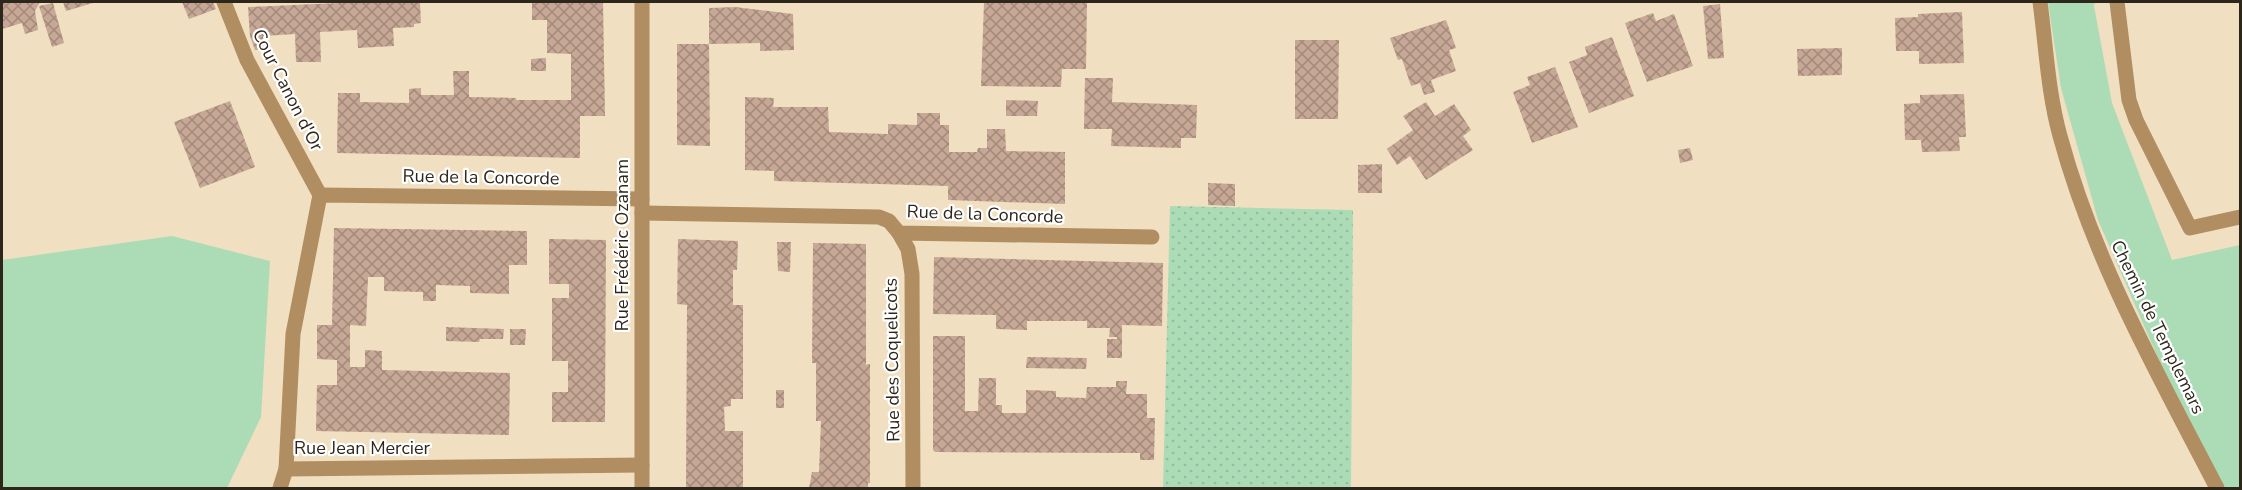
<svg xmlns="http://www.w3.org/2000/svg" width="2242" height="490" font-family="'Nunito Sans',sans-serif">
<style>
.green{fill:#acdcb6}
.garden{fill:url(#garden-dots)}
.building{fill:url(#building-cross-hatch)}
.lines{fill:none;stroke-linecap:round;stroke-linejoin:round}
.lane{stroke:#b08e61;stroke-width:15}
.street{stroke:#b08e61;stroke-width:15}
.labels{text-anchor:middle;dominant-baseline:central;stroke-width:4.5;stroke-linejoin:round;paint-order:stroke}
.street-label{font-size:18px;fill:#2d261b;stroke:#fff}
</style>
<defs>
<pattern id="garden-dots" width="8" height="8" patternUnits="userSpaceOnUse" patternTransform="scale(1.5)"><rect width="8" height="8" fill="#acdcb6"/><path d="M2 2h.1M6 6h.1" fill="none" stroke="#94bd9c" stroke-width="1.8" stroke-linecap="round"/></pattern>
<pattern id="building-cross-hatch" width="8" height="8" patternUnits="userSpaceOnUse" patternTransform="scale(1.5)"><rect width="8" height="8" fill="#c7a896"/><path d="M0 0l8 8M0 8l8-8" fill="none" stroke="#a2897a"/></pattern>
</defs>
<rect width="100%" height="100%" fill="#f1dfc1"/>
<!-- green -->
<g class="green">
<path d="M2048,2H2095L2094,6L2112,103L2172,260L2240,245V488H2225L2162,367L2098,220L2061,88Z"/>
<path d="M172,236L270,261L261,417L227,488H2V260Z"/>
</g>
<!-- garden -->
<path class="garden" d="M1170,206L1353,210L1351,488H1163Z"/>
<!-- building -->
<g class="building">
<path d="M2,2H40L35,11L38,30L25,34L22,23L2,29Z"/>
<path d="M63,2H96L66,11Z"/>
<path d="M182,2H213L216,9L189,19Z"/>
<path d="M362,2H420L421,23L414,24V27L393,28L394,46L358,48L357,30L320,32L321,62H296L295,34L263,36V50H255L250,36L248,7Z"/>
<path d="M532,2H603L605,116H580V158L337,153L338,93H360V102L409,103V89L421,88V95H454L453,71H469V97L516,98V100H571V54L547,53V20H532Z"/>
<path d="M984,2H1087L1086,69H1062L1061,87L981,86Z"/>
<path d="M53,3L64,43L52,47L39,6Z"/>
<path d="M1720,4L1724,58L1708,59L1703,6Z"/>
<path d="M735,7L793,14L794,50L760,51V43L709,44V8Z"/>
<path d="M1962,12L1964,63L1919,64V51H1896L1895,18L1918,17V14Z"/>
<path d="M1653,13L1656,21L1674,14L1693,66L1647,82L1625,23Z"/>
<path d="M1446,20L1456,48L1449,50L1456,71L1431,80L1435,92L1424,95L1420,83L1411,86L1402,59L1398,60L1390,38Z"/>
<path d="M1612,37L1634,96L1589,113L1569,62L1587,55L1585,47Z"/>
<path d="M1295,40H1339L1338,119H1295Z"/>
<path d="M677,44H709L710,146L677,145Z"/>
<path d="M1842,48V75L1798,76L1797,49Z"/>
<path d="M546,58V71H531V59Z"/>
<path d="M1555,67L1578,127L1532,143L1513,92L1530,85L1527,77Z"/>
<path d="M1085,78H1113L1112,102L1197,105L1196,138H1181V148L1111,146L1112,129H1084Z"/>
<path d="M1964,94L1966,137H1959L1960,151L1922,152L1921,140H1905L1904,104L1920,103V95Z"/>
<path d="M745,97L774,98L773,107H828L829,132L888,134V124L917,125V113H940V125H949V152H977L978,148H987V129H1005L1006,151L1065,152V204L948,200V186L774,181V171L745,170Z"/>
<path d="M1006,100L1038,101L1037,116H1006Z"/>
<path d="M230,101L255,167L200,188L174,122Z"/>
<path d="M1426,102L1435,116L1454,104L1471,130L1463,136L1473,150L1426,180L1410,156L1397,165L1387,149L1413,130L1403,116Z"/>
<path d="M1690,148L1693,160L1680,163L1678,150Z"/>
<path d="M1382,164V193H1358V165Z"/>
<path d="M1208,183L1235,184V206L1208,205Z"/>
<path d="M334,228L527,231V265H509V294L470,293V286L436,285V301H423V292L384,291V277H368L366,326L350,325V367H365V350L382,351V370L510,373L509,435L316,431L317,385H337V360L317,359V325H332Z"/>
<path d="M549,239L606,240L605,422H552V392H568V361H552V298H569V284H549Z"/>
<path d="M678,239L738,241L737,270H733V305H743V399H731V406L724,407L725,431H743V488H686L687,305L677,304Z"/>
<path d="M777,242H791L790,272L778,271Z"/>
<path d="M813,243L866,244V365L870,364V483H868V488H809L812,472H819L821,421H816V363H812Z"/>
<path d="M934,257L1163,263L1162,326L1122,325V358H1107V339H1117V337H1109L1110,328H1087V321H1027V330L996,329V315L933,314Z"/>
<path d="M446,327L504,329L503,339H480L479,342L446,341Z"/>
<path d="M510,329H526L525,345H510Z"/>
<path d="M933,336H965V411H978L979,378H996V405H1002V413H1026V390L1056,391V397L1086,398L1087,387H1116V381H1127L1126,394H1147V418H1155L1154,460H1140V453L935,452L933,450Z"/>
<path d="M1027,357L1087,358L1086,369L1026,368Z"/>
<rect x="776" y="390" width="8" height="18"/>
</g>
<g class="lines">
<!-- lane -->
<g class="lane">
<path d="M224,2L247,60L320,195"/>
<path d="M2117,2L2129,100L2136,120L2190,228L2240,217"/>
</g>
<!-- street -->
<g class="street">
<path d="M642,2V488"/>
<path d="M2040,2C2046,46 2048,93 2060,136C2094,262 2158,374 2217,488"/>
<path d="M642,199L320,195L293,334L286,469L642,465"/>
<path d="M642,213L879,217L889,221L899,233L1152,237"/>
<path d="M899,233L908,249L912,274L913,488"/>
<path d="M280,488L286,469"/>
</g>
</g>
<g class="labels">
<!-- street labels -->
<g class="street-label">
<text transform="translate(288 90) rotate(63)">Cour Canon d'Or</text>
<text transform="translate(481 177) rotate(1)">Rue de la Concorde</text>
<text transform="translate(985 214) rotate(2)">Rue de la Concorde</text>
<text transform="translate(622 245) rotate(-90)">Rue Frédéric Ozanam</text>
<text transform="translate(2158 327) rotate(64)">Chemin de Templemars</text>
<text transform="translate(892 360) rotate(-91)">Rue des Coquelicots</text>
<text x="362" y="448">Rue Jean Mercier</text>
</g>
</g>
<!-- border -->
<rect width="2242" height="490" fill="none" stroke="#2d261b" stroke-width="6"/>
</svg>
